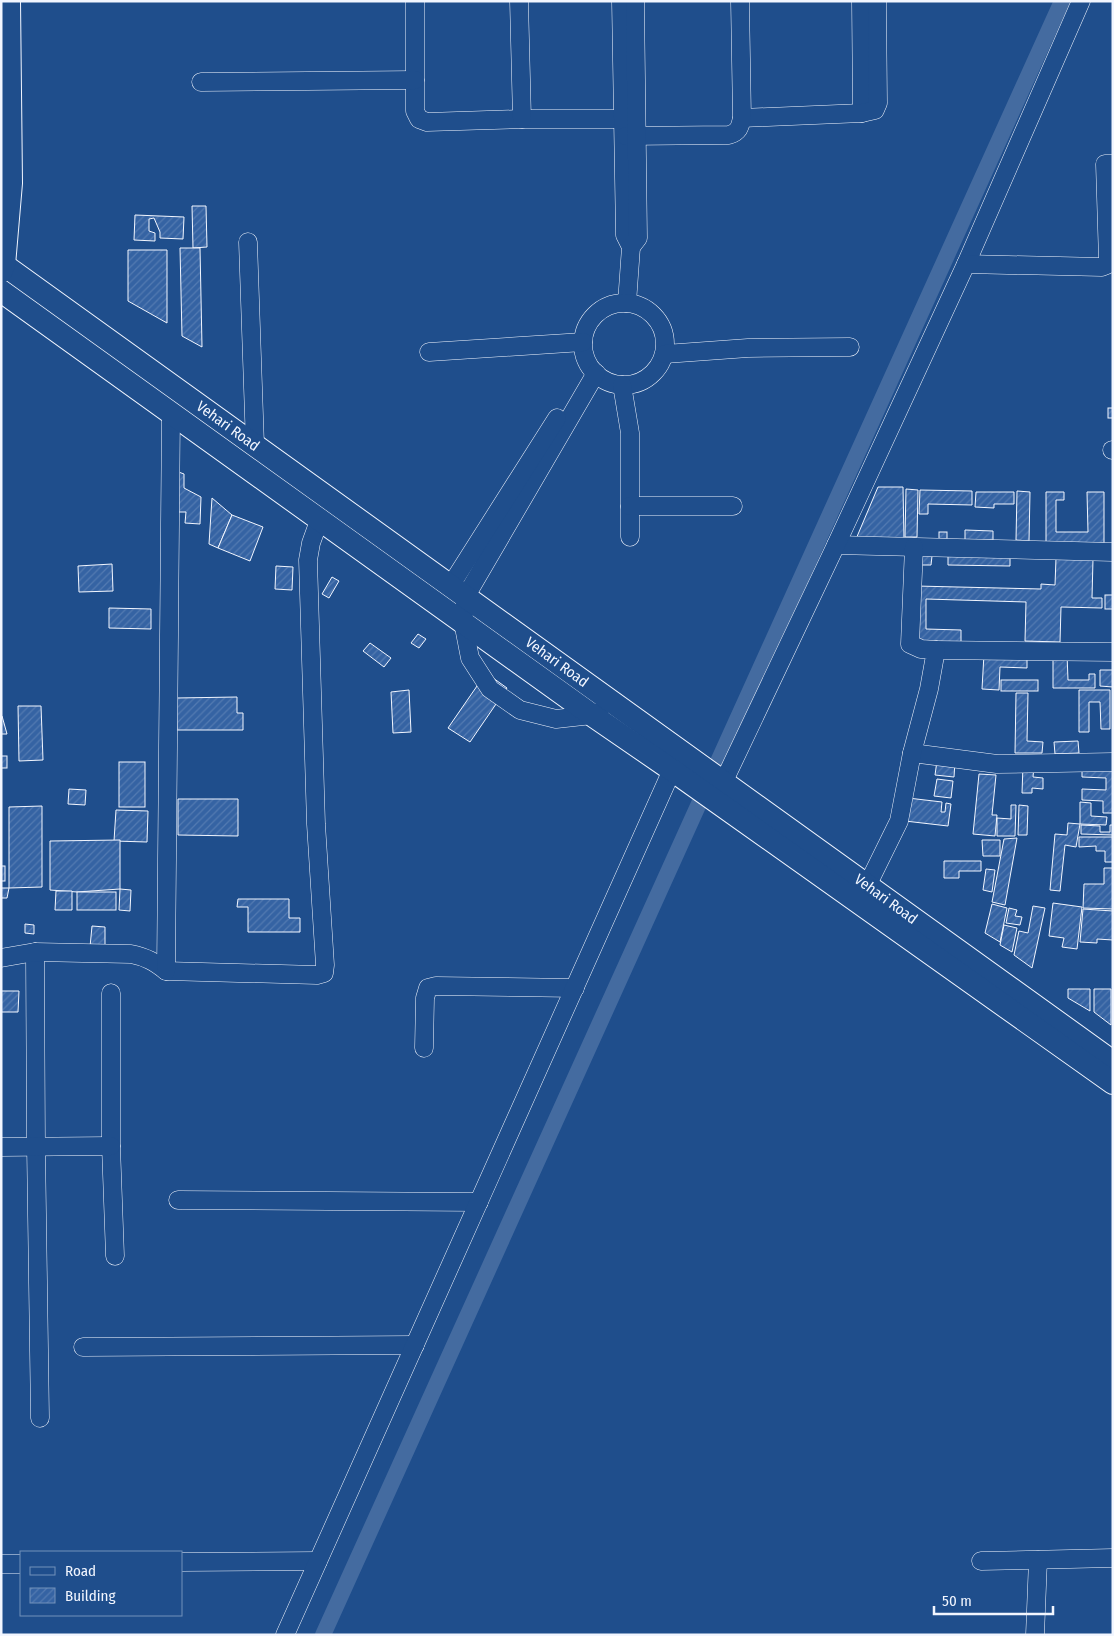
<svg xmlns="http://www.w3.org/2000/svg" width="1114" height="1636" font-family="'Fira Sans Condensed',sans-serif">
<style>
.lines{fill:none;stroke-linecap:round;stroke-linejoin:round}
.canal{stroke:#446ba0;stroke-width:16}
.building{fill:url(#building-hatch);stroke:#f2f6ff}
.minor-casing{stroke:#f2f6ff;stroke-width:19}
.major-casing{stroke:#f2f6ff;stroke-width:24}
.minor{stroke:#1f4e8c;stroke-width:18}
.major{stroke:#1f4e8c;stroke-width:22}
.labels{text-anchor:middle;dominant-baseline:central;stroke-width:4;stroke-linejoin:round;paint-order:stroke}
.street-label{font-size:15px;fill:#f2f6ff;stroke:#1f4e8c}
</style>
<defs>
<pattern id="building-hatch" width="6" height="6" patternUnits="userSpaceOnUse" patternTransform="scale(1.25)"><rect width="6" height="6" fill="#3563a3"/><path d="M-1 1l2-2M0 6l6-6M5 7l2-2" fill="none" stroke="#537ab1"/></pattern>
</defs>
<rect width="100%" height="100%" fill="#1f4e8c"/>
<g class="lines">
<!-- canal -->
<path class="canal" d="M323,1635L1062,1"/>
</g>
<!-- building -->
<g class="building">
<path d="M192,206H206L207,247L193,248Z"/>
<path d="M135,215L184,217L183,239L160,238V232L154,218L149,219V231L155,233V241L134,240Z"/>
<path d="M180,248H200L202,347L182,336Z"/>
<path d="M128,250H167V323L128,301Z"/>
<rect x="1108" y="408" width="5" height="10"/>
<path d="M176,471L184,474V488L201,497L200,524L185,523L186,512H175Z"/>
<path d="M878,487H903L904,539H856Z"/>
<path d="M906,489L918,490L917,537H905Z"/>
<path d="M920,490L972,491V505L928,504V514H919Z"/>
<path d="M1017,491L1030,492L1029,541L1016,540Z"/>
<path d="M976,492H1014V504H994V508L975,507Z"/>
<path d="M1046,492H1064V500H1056V532H1088L1087,492H1104V543L1046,544Z"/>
<path d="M212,498L232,515L218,548L209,544Z"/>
<path d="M232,515L263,527L250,561L218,548Z"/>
<path d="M965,530L993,531V540H965Z"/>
<rect x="939" y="532" width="8" height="7"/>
<path d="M917,555L932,556L931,565H917Z"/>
<path d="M948,555L1010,556V566L948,565Z"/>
<path d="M1056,558L1093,559L1092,598H1102V608L1061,607L1060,642L1025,641L1026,602L926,599V629L961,630V643L914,642L916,586L1041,589V584L1055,585Z"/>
<path d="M112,564L113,591L79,592L78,566Z"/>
<path d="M276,566L293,567L292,590L275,589Z"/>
<path d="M332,577L339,581L329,598L322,594Z"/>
<rect x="1105" y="595" width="8" height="14"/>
<path d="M109,608L151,609V629L109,628Z"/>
<path d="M418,634L426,639L419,648L411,643Z"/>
<path d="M370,643L391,658L384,667L363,651Z"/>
<path d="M984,654L1027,656V668L1000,667L999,690L982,689Z"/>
<path d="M1053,654H1067L1068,680H1089V674H1095V688H1053Z"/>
<path d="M1100,670H1113V687L1100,686Z"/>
<path d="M486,673L507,688L470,742L448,728Z"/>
<rect x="1001" y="680" width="37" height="11"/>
<path d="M409,690L411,732L393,733L391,692Z"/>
<path d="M1079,690H1110V729H1101L1100,702H1089V732H1079Z"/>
<path d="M1016,693H1028L1027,741L1043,742L1042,753H1015Z"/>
<path d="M237,697V713H243V730H177L176,698Z"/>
<path d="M18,706H41L43,760L19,761Z"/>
<path d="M1,716H2L7,734H1Z"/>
<path d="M1078,741L1079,753L1055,754L1054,742Z"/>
<rect x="1" y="756" width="6" height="12"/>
<path d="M937,761L955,762L954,777L935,775Z"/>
<rect x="119" y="762" width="26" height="45"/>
<path d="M1023,765L1034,766L1033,777L1043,778V789L1032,788V793H1022Z"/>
<path d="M1082,766H1113V813H1103V801L1082,800V789L1106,790V778L1082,777Z"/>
<path d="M979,774L996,775L992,815H997L995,836L973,834Z"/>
<path d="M937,779L953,781L951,798L934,796Z"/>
<path d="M69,789L86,790L85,805L68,804Z"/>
<path d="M908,798L942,802L941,812H945L946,803L951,804L948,826L905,821Z"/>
<path d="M178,799H238V836L178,835Z"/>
<path d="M1080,802L1091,803V816L1107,817L1106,825L1080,824Z"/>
<path d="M1011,805H1016L1015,836H997V818L1011,819Z"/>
<path d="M1019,805L1028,806L1027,835H1018Z"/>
<path d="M42,806V887L9,888V807Z"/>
<path d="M116,810L148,811L147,842L114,841Z"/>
<path d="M1068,823L1080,824L1076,847L1065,845L1060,891L1050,890L1055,834L1067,835Z"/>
<path d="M1081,825L1100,826V832H1110V825H1113V835L1081,834Z"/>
<path d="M1079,837H1113V862H1105V851H1096V846L1079,847Z"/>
<path d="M1017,838L1005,905L992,902L1004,839Z"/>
<path d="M120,840V889L77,892L50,890V841Z"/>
<path d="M982,840H1000V856H983Z"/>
<path d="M944,861H981V871H959V878H944Z"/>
<rect x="1" y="866" width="4" height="15"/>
<path d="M1104,868H1113V909L1083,908L1084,884H1104Z"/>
<path d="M986,869L995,870L992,892L983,890Z"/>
<path d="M1,888H9L7,898H1Z"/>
<path d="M120,889L131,890L130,911L119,910Z"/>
<path d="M56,891H72V910H55Z"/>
<rect x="77" y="892" width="39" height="18"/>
<path d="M238,899H289V918H300V932H248V907H237Z"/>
<path d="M1053,903L1082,907L1077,949L1062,947L1064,938L1049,936Z"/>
<path d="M992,904L1007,908L1000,942L985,933Z"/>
<path d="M1033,906L1045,908L1032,968L1014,955L1019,931L1028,933Z"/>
<path d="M1009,908L1017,910L1015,916L1022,917L1020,925L1006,923Z"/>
<path d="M1083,909L1113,911V940L1097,939V943L1080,942Z"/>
<path d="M25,924L34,925V934L25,933Z"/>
<path d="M1004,925L1017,928L1012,952L1000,945Z"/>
<path d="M92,926L105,927V947H90Z"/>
<path d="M1068,989H1090V1011L1068,998Z"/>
<path d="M1094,989H1111V1025L1094,1012Z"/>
<path d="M1,991H19L18,1012H1Z"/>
</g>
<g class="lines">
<defs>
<g id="minor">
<path d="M415,1V111L419,119L427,122L522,119H623"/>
<path d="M519,1L522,119"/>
<path d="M621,1L625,235L631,247L627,303"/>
<path d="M861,1L862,113"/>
<path d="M201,82L415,80"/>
<path d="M742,118L862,113L875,110L878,103L877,1"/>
<path d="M626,136L729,135C739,132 740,127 742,118L740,1"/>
<path d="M248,242L255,445"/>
<path d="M631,247L638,238L635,1"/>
<path d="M966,264L1081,1"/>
<circle cx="624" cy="344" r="41"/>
<path d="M429,352L583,342"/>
<path d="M665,354L748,348L850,347"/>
<path d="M596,373L466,596L463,622L470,658L490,689L520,710L556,719L592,715L599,712"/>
<path d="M622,385L630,433V537"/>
<path d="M1112,450H1113"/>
<path d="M630,506H733"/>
<path d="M836,545L1113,552"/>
<path d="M451,585L557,418"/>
<path d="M936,650L1113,652"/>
<path d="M912,753L997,764L1113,762"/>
<path d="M723,783L836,545L966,264L1102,267L1107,265L1108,260L1105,164H1113"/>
<path d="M867,886L899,821L912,753L929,689L936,650L921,649L910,644L914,547"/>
<path d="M35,952L36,1146L40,1418"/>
<path d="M1,958L35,952L131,954C146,957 155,962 166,971L317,975L324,973L325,965L316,824L308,560L311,543L320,518"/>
<path d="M166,971L171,412"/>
<path d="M111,993V1146L115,1256"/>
<path d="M424,1048L425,998L428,988L436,986L575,988"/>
<path d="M1,1147L111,1146"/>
<path d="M178,1200L479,1202"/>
<path d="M83,1347L415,1345"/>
<path d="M981,1561L1113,1558"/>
<path d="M181,1562L318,1561"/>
<path d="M1,1564H21"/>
<path d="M285,1635L672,770"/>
<path d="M1035,1635L1038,1560"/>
</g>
<g id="major">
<path d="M1,263L1113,1062"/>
<path d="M1,272L4,265L11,183L9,1"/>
<path d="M1,291L592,715L672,770L1113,1083"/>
</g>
</defs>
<!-- minor casing -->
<use href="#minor" class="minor-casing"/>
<!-- major casing -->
<use href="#major" class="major-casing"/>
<!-- minor -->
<use href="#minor" class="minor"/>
<!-- major -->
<use href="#major" class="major"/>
</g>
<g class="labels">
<!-- street labels -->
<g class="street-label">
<text transform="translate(228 426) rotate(36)">Vehari Road</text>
<text transform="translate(557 662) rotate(36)">Vehari Road</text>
<text transform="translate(886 899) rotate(36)">Vehari Road</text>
</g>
</g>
<!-- border -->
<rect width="1114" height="1636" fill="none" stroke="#f2f6ff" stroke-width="5"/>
<!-- legend -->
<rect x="20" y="1551" width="162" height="65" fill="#1f4e8c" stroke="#7391ba"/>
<rect x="30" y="1567" width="25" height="8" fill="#1f4e8c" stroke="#7391ba"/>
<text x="65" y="1576" font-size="15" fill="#f2f6ff">Road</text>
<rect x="30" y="1588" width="25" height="15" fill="url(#building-hatch)" stroke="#7391ba"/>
<text x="65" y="1601" font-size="15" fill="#f2f6ff">Building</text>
<!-- scale -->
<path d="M934 1606v8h119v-8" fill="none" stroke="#f2f6ff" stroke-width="2.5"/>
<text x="942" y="1606" font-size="15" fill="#f2f6ff" stroke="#1f4e8c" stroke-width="4" paint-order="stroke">50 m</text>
</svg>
